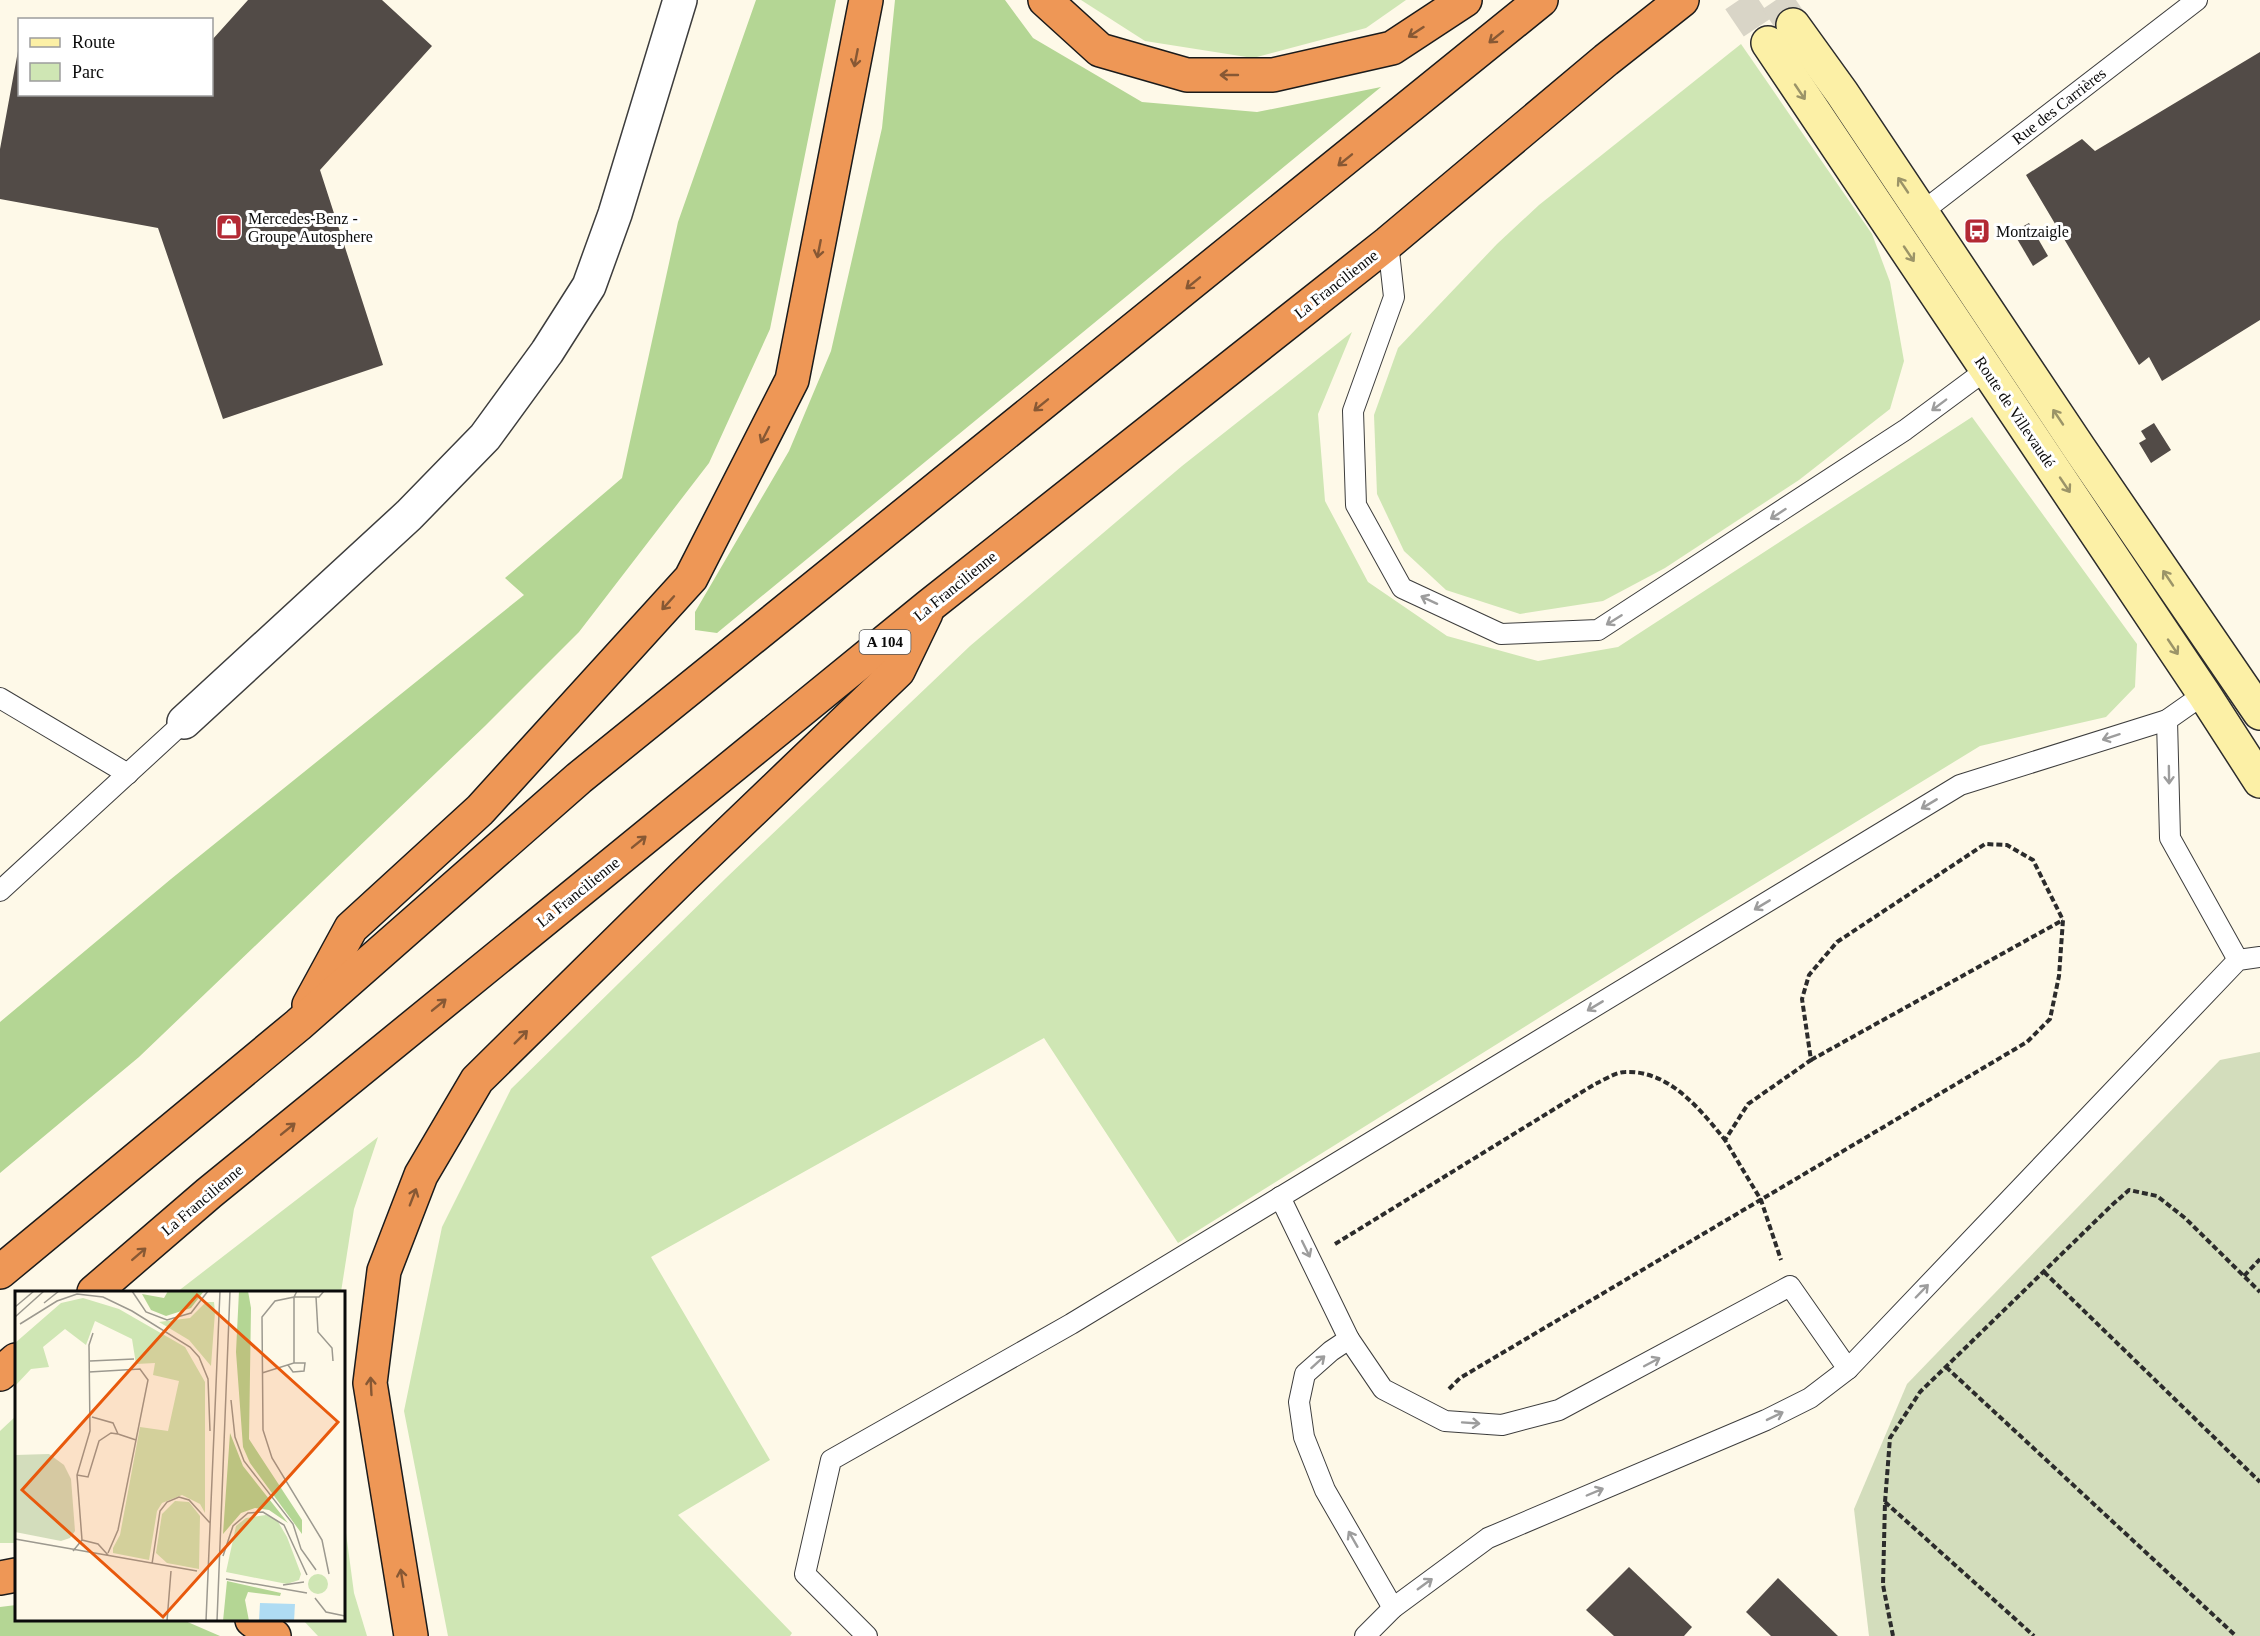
<svg xmlns="http://www.w3.org/2000/svg" width="2260" height="1636" font-family="'Times New Roman',serif">
<style>
.green{fill:#cfe6b4}
.forest{fill:#b4d694}
.cemetery{fill:#d3ddbc}
.building{fill:#524b47}
.lines{fill:none;stroke-linecap:round;stroke-linejoin:round}
.secondary-tunnel{stroke:#d9d5c7;stroke-width:33;stroke-dasharray:33 16;stroke-linecap:butt}
.lane-casing{stroke:#3d3d3d;stroke-width:22}
.street-casing{stroke:#3d3d3d;stroke-width:36}
.secondary-casing{stroke:#2c2c2c;stroke-width:36}
.highway-casing{stroke:#1b1b1b;stroke-width:36}
.path{stroke:#2c2c2c;stroke-width:4;stroke-dasharray:6 3;stroke-linecap:butt}
.lane{stroke:#fff;stroke-width:20}
.street{stroke:#fff;stroke-width:33}
.secondary{stroke:#fcf0a6;stroke-width:33}
.highway{stroke:#ee9756;stroke-width:33}
.oneway{stroke:#875834}
.oneway2{stroke:#9b9468}
.oneway3{stroke:#9d9d9d}
.labels{text-anchor:middle;dominant-baseline:central;stroke-width:6;stroke-linejoin:round;paint-order:stroke}
.shield{fill:#fff;stroke:#545454;stroke-width:1.5}
.shield-label{font-size:15px;font-weight:bold;fill:#0a0a0a}
.street-label{font-size:16px;fill:#0a0a0a;stroke:#fff}
.poi-label{font-size:16px;fill:#0a0a0a;stroke:#fff;text-anchor:start}
.inset-road{fill:none;stroke:#9c998f;stroke-width:1.5}
.view{fill:#e8590c;fill-opacity:0.15;stroke:#e8590c;stroke-width:3}
.inset-edge{fill:none;stroke:#0a0a0a;stroke-width:3}
</style>
<rect width="100%" height="100%" fill="#fef9e8"/>
<!-- green -->
<g class="green">
<path d="M1081,0H1406L1366,28L1253,58L1145,41Z"/>
<path d="M1741,44L1872,234L1890,282L1904,361L1890,409L1799,480L1665,568L1603,601L1520,614L1446,590L1404,551L1377,494L1374,415L1398,348L1497,244L1539,205Z"/>
<path d="M1352,332L1318,414L1325,501L1368,582L1447,636L1538,661L1618,647L1972,417L2137,644L2135,687L2106,717L1980,746L1699,918L1178,1243L1044,1038L651,1257L770,1460L678,1515L792,1633L790,1636H448L404,1411L442,1227L511,1089L726,878L970,646L1182,466Z"/>
<path d="M378,1137L354,1209L341,1292H177Z"/>
<path d="M16,1416V1543H0V1431Z"/>
<path d="M344,1518L354,1593L367,1636H318L303,1620H344Z"/>
</g>
<!-- forest -->
<g class="forest">
<path d="M756,0H836L770,329L709,463L579,632L485,726L139,1057L0,1173V1022L171,879L524,595L505,578L622,478L678,222Z"/>
<path d="M895,0H1005L1033,38L1142,102L1257,112L1381,87L717,633L695,630V612L789,451L831,351L882,128Z"/>
<path d="M16,1605V1620H183L220,1636H0V1607Z"/>
</g>
<!-- cemetery -->
<path class="cemetery" d="M2260,1052V1636H1869L1854,1509L1907,1384L2220,1060Z"/>
<!-- building -->
<g class="building">
<path d="M248,0H382L432,46L320,170L383,365L223,419L158,228L0,199V149L18,51L20,94H212V40Z"/>
<path d="M2260,52V320L2162,381L2149,357L2139,365L2026,175L2082,139L2095,151Z"/>
<path d="M2029,223L2048,256L2033,266L2013,232Z"/>
<path d="M2154,423L2171,450L2151,463L2139,443L2146,439L2141,431Z"/>
<path d="M1629,1567L1692,1627L1684,1636H1614L1586,1610Z"/>
<path d="M1778,1578L1838,1636H1771L1746,1612Z"/>
</g>
<g class="lines">
<!-- secondary-tunnel -->
<g class="secondary-tunnel">
<path d="M1739,0L1768,43"/>
<path d="M1776,0L1793,25"/>
</g>
<defs>
<g id="lane">
<path d="M1922,212L2197,0"/>
<path d="M1388,243L1394,297L1353,411L1356,505L1402,588L1501,634L1598,630L1905,430L1986,370"/>
<path d="M2204,694L2167,720L2170,838L2238,960"/>
<path d="M0,698L128,774"/>
<path d="M0,891L184,722"/>
<path d="M1280,1197L1349,1339"/>
<path d="M1393,1608L1325,1490L1304,1437L1299,1402L1305,1374L1331,1351L1349,1339L1383,1389L1445,1421L1502,1425L1559,1410L1790,1286L1848,1369"/>
<path d="M867,1636L805,1574L831,1460L1071,1324L1960,785L2167,720"/>
<path d="M1365,1636L1393,1608L1488,1538L1766,1420L1810,1398L1848,1369L2238,960L2260,957"/>
</g>
<path id="street" d="M184,722L409,515L485,437L547,352L589,286L615,214L680,0"/>
<g id="secondary">
<path d="M1793,25L1842,93L2079,448L2260,713"/>
<path d="M1768,43L2204,694L2260,781"/>
</g>
<g id="highway">
<path d="M1045,0L1100,50L1187,75H1273L1392,48L1465,0"/>
<path d="M309,1005L351,928L480,810L691,578L792,380L866,0"/>
<path d="M0,1272L298,1025L579,778L1541,0"/>
<path d="M94,1292L209,1193L929,606L1388,243L1606,60L1682,0"/>
<path d="M0,1374L16,1360"/>
<path d="M0,1578L16,1575"/>
<path d="M252,1620L274,1636"/>
<path d="M411,1636L370,1383L384,1271L421,1175L477,1080L683,877L898,671L926,613"/>
</g>
</defs>
<!-- lane casing -->
<use href="#lane" class="lane-casing"/>
<!-- street casing -->
<use href="#street" class="street-casing"/>
<!-- secondary casing -->
<use href="#secondary" class="secondary-casing"/>
<!-- highway casing -->
<use href="#highway" class="highway-casing"/>
<!-- path -->
<g class="path">
<path d="M1811,1060L2063,920"/>
<path d="M1335,1244L1595,1084C1604,1080 1616,1072 1625,1072C1669,1070 1700,1109 1725,1140"/>
<path d="M2044,1272L2260,1482"/>
<path d="M2244,1276L2260,1259"/>
<path d="M1946,1367L2236,1636"/>
<path d="M1449,1389L1460,1378L2027,1042L2050,1019L2059,976L2063,920L2033,860L2007,845L1985,844L1837,942L1809,975L1802,999L1811,1060L1748,1104L1725,1140L1761,1200L1781,1260"/>
<path d="M1885,1502L2034,1636"/>
<path d="M1893,1636L1883,1585L1885,1502L1890,1438L1920,1392L2112,1205L2129,1190L2157,1196L2185,1218L2260,1292"/>
</g>
<!-- lane -->
<use href="#lane" class="lane"/>
<!-- street -->
<use href="#street" class="street"/>
<!-- secondary -->
<use href="#secondary" class="secondary"/>
<!-- highway -->
<use href="#highway" class="highway"/>
</g>
<!-- one-way arrows -->
<defs><path id="oneway-shaft" d="M-6 0H5M1.5-3L5.5 0L1.5 3" fill="none" stroke-width="1.6" stroke-linecap="round" stroke-linejoin="round" transform="scale(1.5)"/></defs>
<g class="oneway">
<use href="#oneway-shaft" transform="translate(1416 32) rotate(147)"/>
<use href="#oneway-shaft" transform="translate(1496 37) rotate(141)"/>
<use href="#oneway-shaft" transform="translate(856 58) rotate(101)"/>
<use href="#oneway-shaft" transform="translate(1229 75) rotate(180)"/>
<use href="#oneway-shaft" transform="translate(1345 160) rotate(141)"/>
<use href="#oneway-shaft" transform="translate(819 249) rotate(101)"/>
<use href="#oneway-shaft" transform="translate(1193 283) rotate(141)"/>
<use href="#oneway-shaft" transform="translate(1041 405) rotate(141)"/>
<use href="#oneway-shaft" transform="translate(765 435) rotate(117)"/>
<use href="#oneway-shaft" transform="translate(668 603) rotate(132)"/>
<use href="#oneway-shaft" transform="translate(639 842) rotate(-39)"/>
<use href="#oneway-shaft" transform="translate(439 1005) rotate(-39)"/>
<use href="#oneway-shaft" transform="translate(521 1037) rotate(-45)"/>
<use href="#oneway-shaft" transform="translate(288 1129) rotate(-39)"/>
<use href="#oneway-shaft" transform="translate(413 1197) rotate(-69)"/>
<use href="#oneway-shaft" transform="translate(139 1254) rotate(-41)"/>
<use href="#oneway-shaft" transform="translate(371 1386) rotate(-93)"/>
<use href="#oneway-shaft" transform="translate(402 1578) rotate(-99)"/>
</g>
<g class="oneway2">
<use href="#oneway-shaft" transform="translate(1800 92) rotate(56)"/>
<use href="#oneway-shaft" transform="translate(1903 185) rotate(-124)"/>
<use href="#oneway-shaft" transform="translate(1909 254) rotate(56)"/>
<use href="#oneway-shaft" transform="translate(2058 417) rotate(-124)"/>
<use href="#oneway-shaft" transform="translate(2065 485) rotate(56)"/>
<use href="#oneway-shaft" transform="translate(2168 578) rotate(-124)"/>
<use href="#oneway-shaft" transform="translate(2173 647) rotate(56)"/>
</g>
<g class="oneway3">
<use href="#oneway-shaft" transform="translate(1939 405) rotate(143)"/>
<use href="#oneway-shaft" transform="translate(1778 514) rotate(147)"/>
<use href="#oneway-shaft" transform="translate(1429 600) rotate(-155)"/>
<use href="#oneway-shaft" transform="translate(1614 620) rotate(148)"/>
<use href="#oneway-shaft" transform="translate(2111 737) rotate(162)"/>
<use href="#oneway-shaft" transform="translate(2169 775) rotate(89)"/>
<use href="#oneway-shaft" transform="translate(1929 804) rotate(149)"/>
<use href="#oneway-shaft" transform="translate(1762 905) rotate(149)"/>
<use href="#oneway-shaft" transform="translate(1595 1006) rotate(149)"/>
<use href="#oneway-shaft" transform="translate(1306 1249) rotate(64)"/>
<use href="#oneway-shaft" transform="translate(1922 1291) rotate(-46)"/>
<use href="#oneway-shaft" transform="translate(1318 1362) rotate(-42)"/>
<use href="#oneway-shaft" transform="translate(1652 1362) rotate(-28)"/>
<use href="#oneway-shaft" transform="translate(1775 1416) rotate(-26)"/>
<use href="#oneway-shaft" transform="translate(1471 1423) rotate(4)"/>
<use href="#oneway-shaft" transform="translate(1595 1492) rotate(-23)"/>
<use href="#oneway-shaft" transform="translate(1353 1539) rotate(-120)"/>
<use href="#oneway-shaft" transform="translate(1425 1584) rotate(-36)"/>
</g>
<!-- icons -->
<defs>
<symbol id="shop-square" viewBox="-11 -11 22 22"><rect x="-9" y="-9" width="18" height="18" rx="4" fill="#b32934" stroke="#fff"/><path d="M-5-2.5h2.3a2.7 3.5 0 0 1 5.4 0H5L5.5 6h-11ZM-1.5-2.5h3a1.5 2.3 0 0 0-3 0Z" fill="#fff"/></symbol>
<symbol id="bus-square" viewBox="-11 -11 22 22"><rect x="-9" y="-9" width="18" height="18" rx="4" fill="#b32934" stroke="#fff"/><path d="M-5-6H5V4H4V6H2V4H-2V6H-4V4H-5ZM-3.5-4V0h7V-4ZM-3.5 1.2v1.5H-2V1.2ZM2 1.2v1.5H3.5V1.2Z" fill="#fff"/></symbol>
</defs>
<g fill-rule="evenodd">
<use href="#shop-square" x="214" y="212" width="30" height="30"/>
<use href="#bus-square" x="1962" y="216" width="30" height="30"/>
</g>
<g class="labels">
<!-- shield labels -->
<rect class="shield" x="859.5" y="630" width="51" height="24" rx="4.5"/>
<g class="shield-label">
<text x="885" y="642">A 104</text>
</g>
<!-- street labels -->
<g class="street-label">
<text transform="translate(2059 106) rotate(-38)">Rue des Carrières</text>
<text transform="translate(1336 284) rotate(-38)">La Francilienne</text>
<text transform="translate(2015 412) rotate(56)">Route de Villevaudé</text>
<text transform="translate(955 586) rotate(-39)">La Francilienne</text>
<text transform="translate(578 892) rotate(-39)">La Francilienne</text>
<text transform="translate(202 1200) rotate(-40)">La Francilienne</text>
</g>
<!-- poi labels -->
<g class="poi-label">
<text x="248" y="218">Mercedes-Benz -<tspan x="248" dy="18">Groupe Autosphere</tspan></text>
<text x="1996" y="231">Montzaigle</text>
</g>
</g>
<!-- overview -->
<g transform="translate(15 1291)">
<rect width="330" height="330" fill="#fef9e8"/>
<path d="M68,7L104,18L170,56L190,91V222L185,213L167,204L147,212L142,220L134,269L98,262V257L105,244L125,136L153,140L164,90L138,84L140,72L121,73L117,48L80,30L71,54L50,38L28,56L34,76L16,78L0,95V52L46,12ZM191,11H199L200,21L196,75L174,49L144,31L175,27ZM160,210L174,211L185,225L184,278L152,272L141,262L147,223ZM251,224L262,229L272,246L286,283L284,289L272,293L211,281L221,235L231,227ZM293 293a10 10 0 1 1 20 0a10 10 0 1 1-20 0Z" fill="#cfe6b4"/>
<path d="M153,0H189L176,17L151,25L136,19L127,3L149,7ZM224,0H233L236,17L234,148L287,229V243L235,172L228,156L221,61ZM215,142L228,175L273,232L254,219L240,217L226,222L208,243ZM212,290L266,302L265,305L233,301L230,309L234,330H208Z" fill="#b4d694"/>
<path d="M34,163L49,174L56,188L60,240L55,247L46,250L0,241V164Z" fill="#d3ddbc"/>
<path d="M245,312L280,313L279,330H244Z" fill="#afdcf3"/>
<path class="inset-road" d="M117,0L131,21L152,29L176,22L193,0M282,0L279,6L260,10L247,26L248,139L257,167L307,249L314,283M301,6L303,41L317,57L318,70M29,12L44,0M0,16L19,0M0,26L29,0M5,33L42,10L62,3L88,6L117,20L175,56L184,66L193,88L195,140M75,70L119,68M273,74L278,81L289,80L290,72H279M74,81L125,78L133,89L103,239L93,262M247,82L279,72V6H304L309,0M216,109L220,146L229,170L278,233L286,258L301,279M103,143L121,149M62,184L73,186L84,150L96,142L103,143L98,132L77,126M0,248L182,280M67,249L83,253L93,264M58,260L67,249L62,184L75,140L74,54L78,42M208,265L218,235L233,222L248,221L269,234L292,284M137,273L145,220L152,211L164,206L174,209L195,232M211,288L292,302M268,294L289,291M300,307L311,321L330,325M152,330L156,280M191,330L205,0M202,330L215,0"/>
<path class="view" d="M182,4L323,131L148,326L7,199Z"/>
<rect width="330" height="330" class="inset-edge"/>
</g>
<!-- legend -->
<rect x="18" y="18" width="195" height="78" fill="#ffffff" stroke="#9d9d9d" stroke-width="1.5"/>
<rect x="30" y="38" width="30" height="9" fill="#fcf0a6" stroke="#9d9d9d" stroke-width="1.5"/>
<text x="72" y="48" font-size="18" fill="#0a0a0a">Route</text>
<rect x="30" y="63" width="30" height="18" fill="#cfe6b4" stroke="#9d9d9d" stroke-width="1.5"/>
<text x="72" y="78" font-size="18" fill="#0a0a0a">Parc</text>
</svg>
